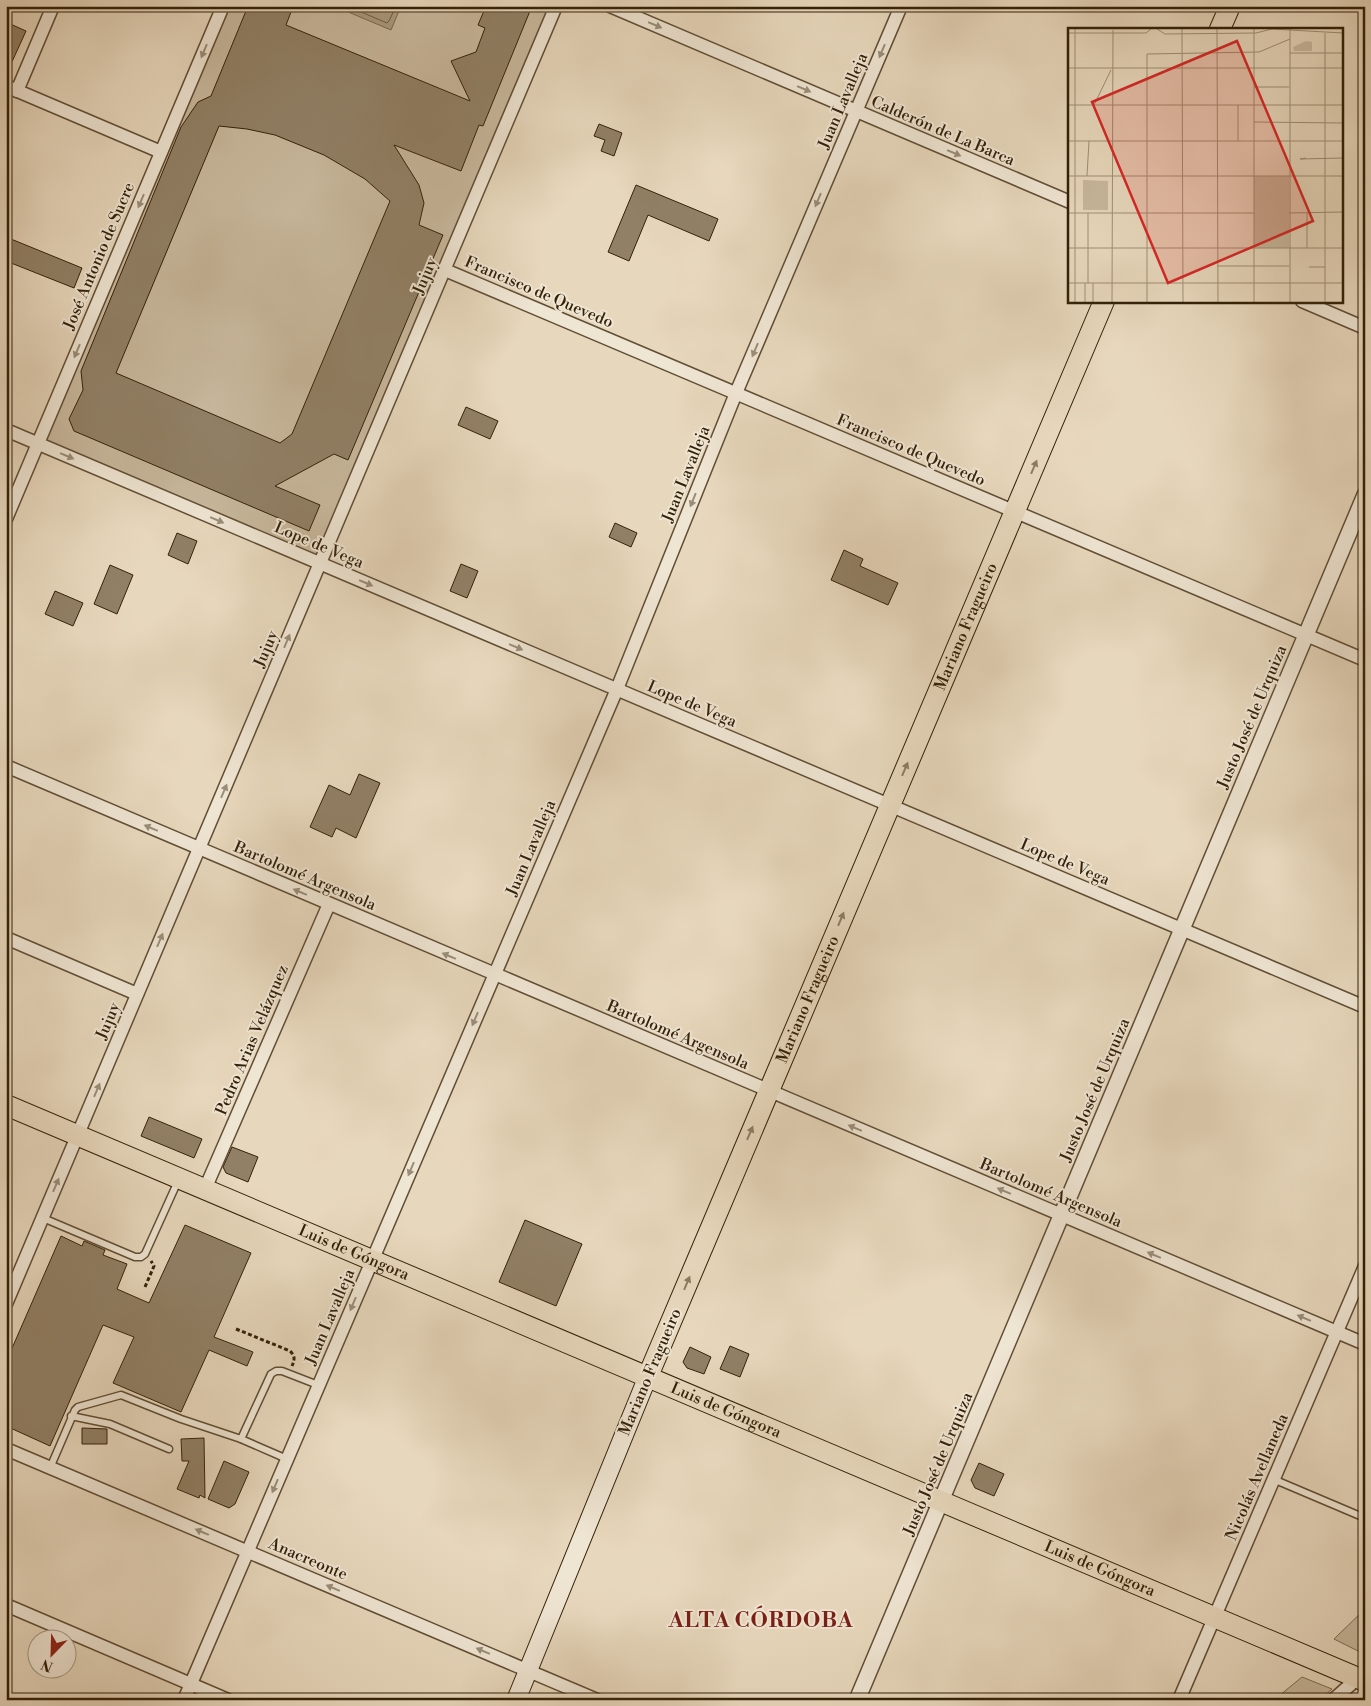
<svg xmlns="http://www.w3.org/2000/svg" width="1371" height="1706" font-family="'Libre Bodoni',serif">
<style>
.green{fill:#c8b89d;stroke:#7e6c52}
.water{fill:#aa997f;stroke:#7a694f}
.lines{fill:none;stroke-linecap:round;stroke-linejoin:round}
.shore{stroke:#6e5d44;stroke-width:1}
.building{fill:#918066;stroke:#332108;fill-rule:evenodd}
.service-casing{stroke:#604e35;stroke-width:9}
.minor-casing{stroke:#604e35;stroke-width:15}
.tertiary-casing{stroke:#604e35;stroke-width:18}
.secondary-casing{stroke:#332108;stroke-width:20}
.primary-casing{stroke:#332108;stroke-width:22}
.path{stroke:#332108;stroke-width:3;stroke-dasharray:4 2.5;stroke-linecap:butt}
.service{stroke:#efe5d3;stroke-width:6}
.minor{stroke:#efe5d3;stroke-width:12}
.tertiary{stroke:#efe5d3;stroke-width:15}
.secondary{stroke:#efe5d3;stroke-width:18}
.primary{stroke:#e7d7bc;stroke-width:20}
.oneway{fill:#9a8d78}
.oneway2{fill:#8d7c62}
.labels{text-anchor:middle;dominant-baseline:central;stroke-width:4;stroke-linejoin:round;paint-order:stroke}
.street-label{font-size:16px;fill:#332108;stroke:#efe5d3}
.district-label{font-size:21px;font-weight:bold;letter-spacing:1px;fill:#7a1f14;stroke:#efe5d3}
.inset-road{fill:none;stroke:#9f8e74;stroke-width:1}
.view{fill:#d62828;fill-opacity:0.15;stroke:#d62828;stroke-width:2.5}
.inset-edge{fill:none;stroke:#332108;stroke-width:2.5}
</style>
<rect width="100%" height="100%" fill="#e7d7bc"/>
<filter id="stains"><feTurbulence type="fractalNoise" baseFrequency=".004" numOctaves="4"/><feColorMatrix values="0 0 0 0 .2 0 0 0 0 .09 0 0 0 0 .02 0 0 0 .5 -.17"/></filter>
<radialGradient id="worn" r=".72"><stop offset=".6" stop-color="#630" stop-opacity="0"/><stop offset="1" stop-color="#630" stop-opacity=".3"/></radialGradient>
<!-- green -->
<g class="green">
<path d="M223,6H556L320,563L38,444Z"/>
<path d="M1365,1609V1653L1364,1654L1334,1639Z"/>
<path d="M1302,1677L1332,1689L1320,1700H1274Z"/>
</g>
<!-- water -->
<path class="water" d="M334,6H401L391,30Z"/>
<g class="lines">
<!-- shore -->
<path class="shore" d="M347,6L387,23L389,21L396,6"/>
</g>
<!-- building -->
<g class="building">
<path d="M248,6H276L291,12L286,25L470,101L451,61L476,52L485,28L478,25L486,6H532L483,126L479,125L461,171L394,145L419,185L424,203L419,225L443,235L348,460L334,454L275,486L320,505L309,531L74,431L69,419L83,390L81,371L181,127L198,102L211,96ZM219,126L247,129L275,135L324,155L365,179L390,201L292,434L280,443L116,373Z"/>
<path d="M6,22L26,31L6,75Z"/>
<path d="M599,124L622,133L614,156L601,151L605,140L594,136Z"/>
<path d="M636,185L718,219L709,241L648,215L629,261L608,252Z"/>
<path d="M6,237L82,268L74,288L6,261Z"/>
<path d="M466,407L498,421L490,439L458,425Z"/>
<path d="M615,523L637,533L631,547L609,537Z"/>
<path d="M177,533L197,541L188,564L168,555Z"/>
<path d="M844,550L863,559L860,566L898,583L888,605L831,580Z"/>
<path d="M461,564L478,571L467,598L450,591Z"/>
<path d="M110,565L133,575L117,614L94,604Z"/>
<path d="M55,591L83,603L73,626L45,614Z"/>
<path d="M359,774L380,783L356,838L336,828L332,837L310,827L329,785L350,795Z"/>
<path d="M149,1117L202,1139L194,1158L141,1136Z"/>
<path d="M232,1147L258,1157L248,1182L226,1173L223,1167Z"/>
<path d="M525,1220L582,1244L556,1306L499,1282Z"/>
<path d="M185,1225L251,1253L214,1337L253,1352L247,1366L209,1350L181,1412L113,1383L134,1337L103,1325L50,1446L6,1426V1362L61,1236L82,1246L84,1241L105,1250L103,1255L127,1264L117,1289L149,1303Z"/>
<path d="M730,1346L749,1354L740,1377L720,1369Z"/>
<path d="M690,1347L711,1357L704,1374L687,1368L683,1362Z"/>
<path d="M82,1428L107,1429V1444H82Z"/>
<path d="M204,1438L205,1498L200,1495L199,1498L177,1489L189,1461H182L181,1439Z"/>
<path d="M224,1461L249,1472L235,1504L229,1508L208,1499Z"/>
<path d="M979,1463L1004,1474L994,1496L975,1488L971,1480Z"/>
</g>
<g class="lines">
<defs>
<g id="service">
<path d="M43,1218L135,1257H141L145,1254L178,1181"/>
<path d="M71,1416L110,1424L169,1449"/>
<path d="M287,1459L241,1439L271,1374L276,1371H282L318,1385"/>
<path d="M50,1468L75,1410L78,1407L121,1395L181,1419L241,1439"/>
<path d="M1273,1479L1365,1518"/>
</g>
<g id="minor">
<path d="M610,6L1070,202"/>
<path d="M6,86L161,152"/>
<path d="M17,91L53,6"/>
<path d="M445,270L1365,660"/>
<path d="M1302,301L1365,328"/>
<path d="M6,430L1365,1007"/>
<path d="M6,519L223,6"/>
<path d="M6,766L1365,1344"/>
<path d="M6,938L137,994"/>
<path d="M205,1189L329,904"/>
<path d="M6,1304L556,6"/>
<path d="M6,1449L597,1700"/>
<path d="M6,1605L228,1700"/>
<path d="M184,1700L617,689L736,393L901,6"/>
<path d="M1179,1700L1365,1266"/>
<path d="M1333,1700L1358,1678"/>
</g>
<path id="tertiary" d="M857,1700L1365,495"/>
<path id="secondary" d="M516,1700L648,1376"/>
<g id="primary">
<path d="M1220,29L1230,6"/>
<path id="s1" d="M6,1105L1365,1681"/>
<path id="s2" d="M648,1376L1104,301"/>
</g>
</defs>
<!-- service casing -->
<use href="#service" class="service-casing"/>
<!-- minor casing -->
<use href="#minor" class="minor-casing"/>
<!-- tertiary casing -->
<use href="#tertiary" class="tertiary-casing"/>
<!-- secondary casing -->
<use href="#secondary" class="secondary-casing"/>
<!-- primary casing -->
<use href="#primary" class="primary-casing"/>
<!-- path -->
<g class="path">
<path d="M145,1287L154,1266L151,1261"/>
<path d="M236,1329L290,1351C295,1356 295,1359 292,1366"/>
</g>
<!-- service -->
<use href="#service" class="service"/>
<!-- minor -->
<use href="#minor" class="minor"/>
<!-- tertiary -->
<use href="#tertiary" class="tertiary"/>
<!-- secondary -->
<use href="#secondary" class="secondary"/>
<!-- primary -->
<use href="#primary" class="primary"/>
</g>
<!-- one-way arrows -->
<defs><path id="oneway-solid" d="M-6-.8H1V-3.2L6.5 0L1 3.2V.8H-6Z" transform="scale(1.25)"/></defs>
<g class="oneway">
<use href="#oneway-solid" transform="translate(655 25) rotate(23)"/>
<use href="#oneway-solid" transform="translate(204 51) rotate(113)"/>
<use href="#oneway-solid" transform="translate(882 51) rotate(113)"/>
<use href="#oneway-solid" transform="translate(804 89) rotate(23)"/>
<use href="#oneway-solid" transform="translate(954 153) rotate(23)"/>
<use href="#oneway-solid" transform="translate(818 200) rotate(113)"/>
<use href="#oneway-solid" transform="translate(141 201) rotate(113)"/>
<use href="#oneway-solid" transform="translate(755 350) rotate(113)"/>
<use href="#oneway-solid" transform="translate(77 351) rotate(113)"/>
<use href="#oneway-solid" transform="translate(67 456) rotate(23)"/>
<use href="#oneway-solid" transform="translate(693 500) rotate(112)"/>
<use href="#oneway-solid" transform="translate(217 520) rotate(23)"/>
<use href="#oneway-solid" transform="translate(366 583) rotate(23)"/>
<use href="#oneway-solid" transform="translate(287 641) rotate(-67)"/>
<use href="#oneway-solid" transform="translate(516 647) rotate(23)"/>
<use href="#oneway-solid" transform="translate(224 791) rotate(-67)"/>
<use href="#oneway-solid" transform="translate(151 828) rotate(-157)"/>
<use href="#oneway-solid" transform="translate(300 892) rotate(-157)"/>
<use href="#oneway-solid" transform="translate(160 940) rotate(-67)"/>
<use href="#oneway-solid" transform="translate(449 956) rotate(-157)"/>
<use href="#oneway-solid" transform="translate(475 1019) rotate(113)"/>
<use href="#oneway-solid" transform="translate(97 1090) rotate(-67)"/>
<use href="#oneway-solid" transform="translate(855 1128) rotate(-157)"/>
<use href="#oneway-solid" transform="translate(411 1169) rotate(113)"/>
<use href="#oneway-solid" transform="translate(56 1185) rotate(-67)"/>
<use href="#oneway-solid" transform="translate(1004 1191) rotate(-157)"/>
<use href="#oneway-solid" transform="translate(1154 1255) rotate(-157)"/>
<use href="#oneway-solid" transform="translate(353 1304) rotate(113)"/>
<use href="#oneway-solid" transform="translate(1304 1318) rotate(-157)"/>
<use href="#oneway-solid" transform="translate(275 1486) rotate(113)"/>
<use href="#oneway-solid" transform="translate(202 1532) rotate(-157)"/>
<use href="#oneway-solid" transform="translate(333 1588) rotate(-157)"/>
<use href="#oneway-solid" transform="translate(483 1651) rotate(-157)"/>
</g>
<g class="oneway2">
<use href="#oneway-solid" transform="translate(1034 467) rotate(-67)"/>
<use href="#oneway-solid" transform="translate(905 769) rotate(-67)"/>
<use href="#oneway-solid" transform="translate(841 919) rotate(-67)"/>
<use href="#oneway-solid" transform="translate(750 1133) rotate(-67)"/>
<use href="#oneway-solid" transform="translate(687 1283) rotate(-67)"/>
</g>
<g class="labels">
<!-- street labels -->
<g class="street-label">
<text transform="translate(843 101) rotate(-67)">Juan Lavalleja</text>
<text transform="translate(943 131) rotate(23)">Calderón de La Barca</text>
<text transform="translate(99 256) rotate(-67)">José Antonio de Sucre</text>
<text transform="translate(425 276) rotate(-67)">Jujuy</text>
<text transform="translate(539 292) rotate(23)">Francisco de Quevedo</text>
<text transform="translate(911 450) rotate(23)">Francisco de Quevedo</text>
<text transform="translate(686 474) rotate(-68)">Juan Lavalleja</text>
<text transform="translate(319 545) rotate(23)">Lope de Vega</text>
<text stroke="none"><textPath href="#s2" startOffset="814">Mariano Fragueiro</textPath></text>
<text transform="translate(266 649) rotate(-67)">Jujuy</text>
<text transform="translate(692 704) rotate(23)">Lope de Vega</text>
<text transform="translate(1252 717) rotate(-67)">Justo José de Urquiza</text>
<text transform="translate(531 848) rotate(-67)">Juan Lavalleja</text>
<text transform="translate(1065 862) rotate(23)">Lope de Vega</text>
<text transform="translate(305 876) rotate(23)">Bartolomé Argensola</text>
<text stroke="none"><textPath href="#s2" startOffset="409">Mariano Fragueiro</textPath></text>
<text transform="translate(108 1021) rotate(-67)">Jujuy</text>
<text transform="translate(678 1035) rotate(23)">Bartolomé Argensola</text>
<text transform="translate(252 1040) rotate(-67)">Pedro Arias Velázquez</text>
<text transform="translate(1095 1090) rotate(-67)">Justo José de Urquiza</text>
<text transform="translate(1051 1193) rotate(23)">Bartolomé Argensola</text>
<text stroke="none"><textPath href="#s1" startOffset="378">Luis de Góngora</textPath></text>
<text transform="translate(330 1317) rotate(-67)">Juan Lavalleja</text>
<text transform="translate(650 1372) rotate(-67)">Mariano Fragueiro</text>
<text stroke="none"><textPath href="#s1" startOffset="782">Luis de Góngora</textPath></text>
<text transform="translate(938 1464) rotate(-67)">Justo José de Urquiza</text>
<text transform="translate(1257 1477) rotate(-67)">Nicolás Avellaneda</text>
<text transform="translate(308 1559) rotate(23)">Anacreonte</text>
<text stroke="none"><textPath href="#s1" startOffset="1188">Luis de Góngora</textPath></text>
</g>
<!-- district labels -->
<g class="district-label">
<text x="761" y="1621">ALTA CÓRDOBA</text>
</g>
</g>
<!-- overview -->
<g transform="translate(1068 28)">
<rect width="275" height="275" fill="#e7d7bc"/>
<path d="M238,13L244,14V23H226L225,19ZM186,148H221V220H186ZM15,152L40,153V182H15Z" fill="#c8b89d"/>
<path class="inset-road" d="M89,1L97,6L188,5L204,1L275,5M114,1L115,274M149,1L150,274M0,5H78L83,1M257,5V274M222,25H275M0,40H275M186,59H221M0,77H275M26,77L43,42M186,94L275,95M0,113H275M170,113V77M238,130L232,131L275,130M0,148H275M19,148L21,113M0,185H186M221,185L275,184M239,185V220M0,220H275M149,238H221M241,239H257M0,255H275M17,255V274M20,255V185M25,255V274M7,274V1M44,274L45,2M79,274V26L191,24L222,11M186,274V1M222,274V1"/>
<path class="view" d="M169,13L245,193L100,255L24,74Z"/>
<rect width="275" height="275" class="inset-edge"/>
</g>
<!-- margin -->
<rect width="1371" height="1706" fill="none" stroke="#e7d7bc" stroke-width="25"/>
<rect x="8" y="8" width="1356" height="1691" fill="none" stroke="#332108" stroke-width="2.5"/>
<rect x="12" y="12" width="1346" height="1681" fill="none" stroke="#332108"/>
<!-- north arrow -->
<g transform="translate(52 1654) rotate(203)"><circle r="24" fill="#efe5d3" stroke="#a49782"/>
<path d="M0-4L9 19L0 12L-9 19Z" fill="#8f2418"/>
<text y="-8" font-size="14" font-weight="bold" text-anchor="middle" fill="#332108">N</text>
</g>
<rect width="100%" height="100%" filter="url(#stains)"/>
<rect width="100%" height="100%" fill="url(#worn)"/>
</svg>
